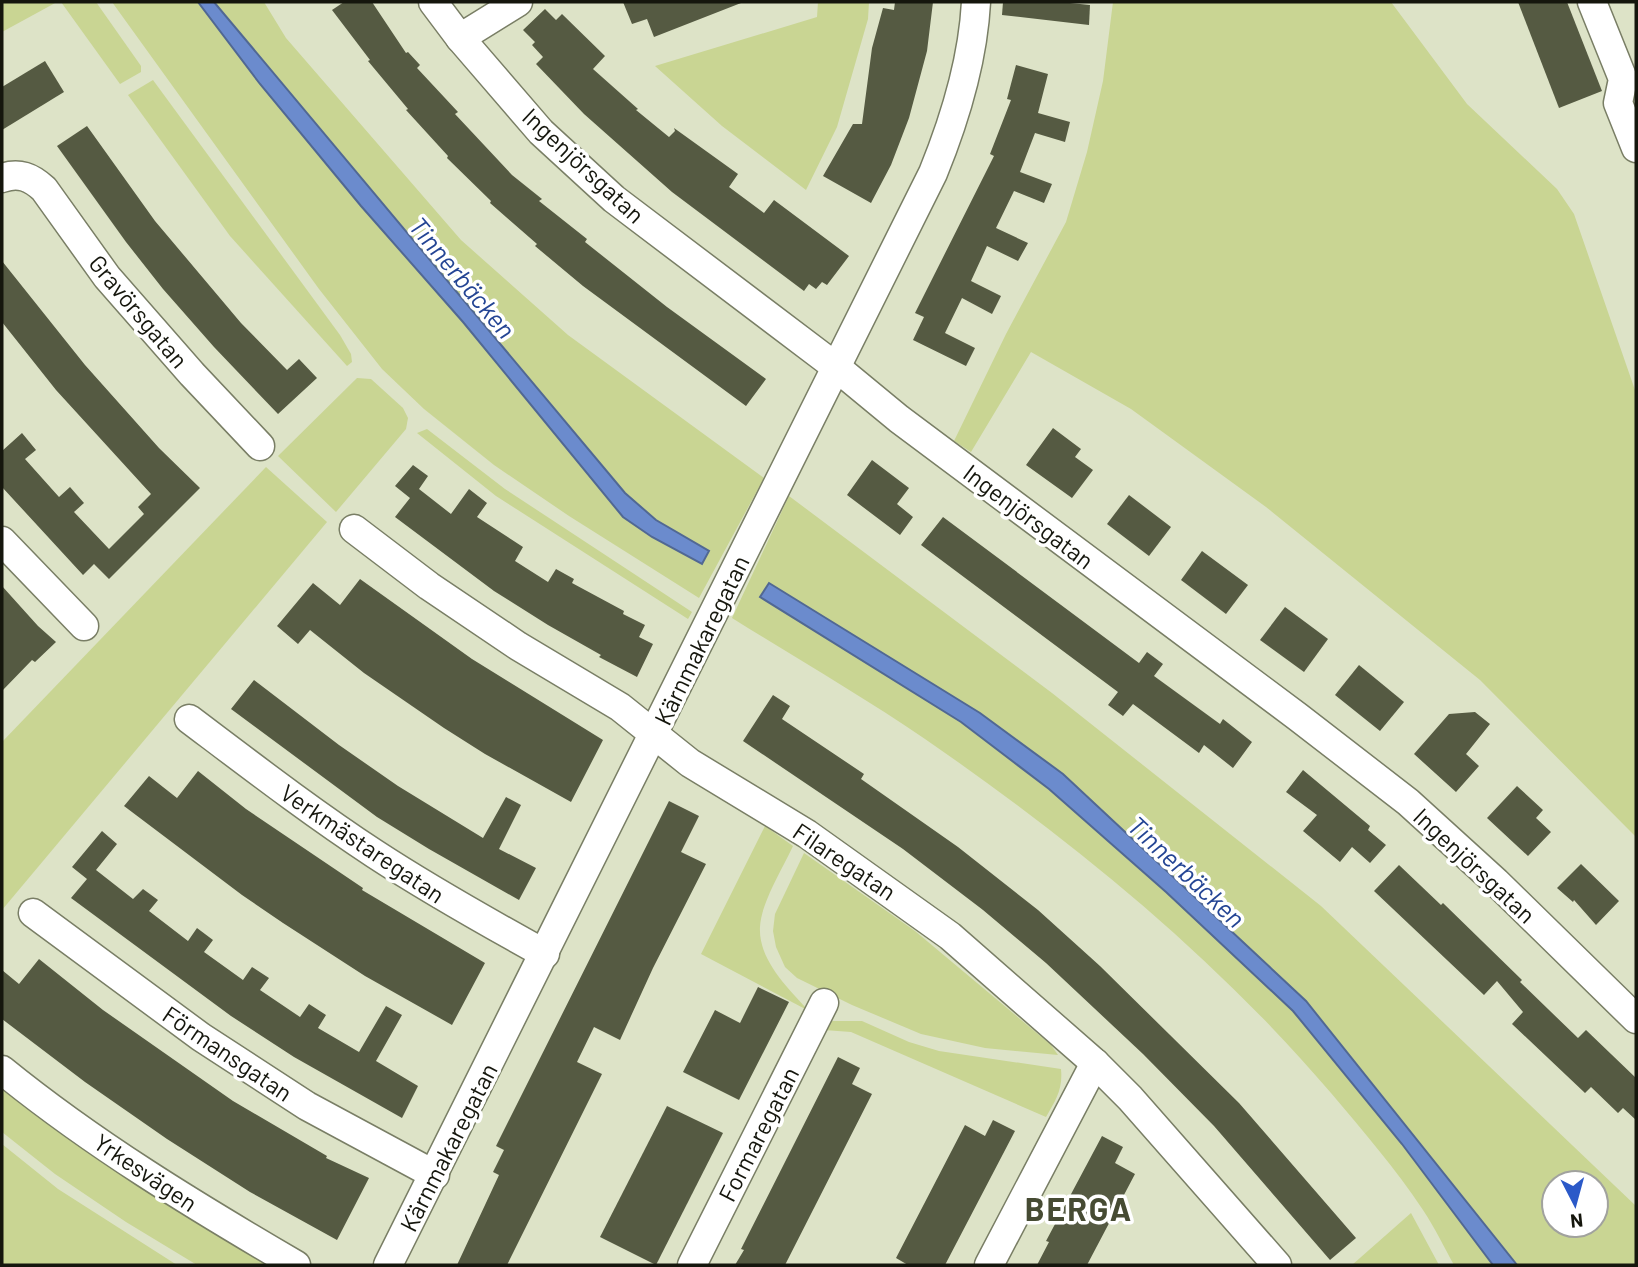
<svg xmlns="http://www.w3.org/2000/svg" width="1638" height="1267" font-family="Barlow,sans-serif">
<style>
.green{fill:#c9d593;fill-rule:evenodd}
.water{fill:#6b8bcd;stroke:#516893;stroke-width:2}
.building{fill:#555a42}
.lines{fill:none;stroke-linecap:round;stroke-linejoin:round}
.minor-casing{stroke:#797e65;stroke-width:31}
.minor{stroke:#fff;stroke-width:28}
.labels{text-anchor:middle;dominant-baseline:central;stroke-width:7;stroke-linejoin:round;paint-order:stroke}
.street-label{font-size:24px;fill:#15160d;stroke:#fff}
.water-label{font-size:26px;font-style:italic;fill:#244594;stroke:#fff}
.district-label{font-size:32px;font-weight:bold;letter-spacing:2px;fill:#464b33;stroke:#fff}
</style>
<rect width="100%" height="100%" fill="#dde3c7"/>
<!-- green -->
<g class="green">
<path d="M2,2H57L2,32Z"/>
<path d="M61,2H96L141,66V72L120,84Z"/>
<path d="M112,2H264L286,38L461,240L568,335L764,478L699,598L569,516L494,465L424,409L382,369L319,289Z"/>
<path d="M818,2H869L868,19L837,127L806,190L722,126L655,66L817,17Z"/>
<path d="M1113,2H1391L1467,104L1557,189L1574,214L1636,393V837L1480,680L1266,507L1131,409L1031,352L971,452L954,441L1006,334L1066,222L1087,152L1103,81Z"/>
<path d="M153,80L340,335L351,354L352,362L347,366L230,236L128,95Z"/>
<path d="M357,378L371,379L403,408L408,418L406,429L336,512L278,456Z"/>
<path d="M427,429L505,489L692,612L688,619L496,496L417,433Z"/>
<path d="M266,467L327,522L2,910V742Z"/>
<path d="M789,496L1052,693L1321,906L1636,1206V1265H1454C1444,1247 1435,1228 1423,1210C1396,1169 1363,1131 1331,1093C1214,956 1073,841 925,739C862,696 796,658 732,618ZM1554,1183H1596V1225H1554Z"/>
<path d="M765,826L793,846C783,868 761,903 760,927C758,960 789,989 809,1011L701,954Z"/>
<path d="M804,853L915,931L1051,1045L1058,1055L985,1048L921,1034L852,1005L797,978L785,967L776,947L773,931L775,914Z"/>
<path d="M828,1021H862L909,1042L939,1051L1061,1069C1063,1089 1056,1100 1046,1117L851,1032L824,1030Z"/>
<path d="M2,1087C89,1151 177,1211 271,1265H197L126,1222L55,1174L2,1132Z"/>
<path d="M2,1144L58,1189L177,1265H2Z"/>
<path d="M1411,1213L1439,1265H1352Z"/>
</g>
<!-- water -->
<g class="water">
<path d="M198,2H214L625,493L656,520L709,551L702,564L652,537L623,517L463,322L361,206L260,84Z"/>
<path d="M769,583L980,713L1063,774L1306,1001L1517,1265H1493L1402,1144L1293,1011L1166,892L1049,789L961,722L760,597Z"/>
</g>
<!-- building -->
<g class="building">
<path d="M344,2H372L406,53L408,52L420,65L417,68L458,112L455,114L512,175L542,199L539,201L587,239L585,242L667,307L766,379L746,406L583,286L535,246L537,244L490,203L491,201L447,158L448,156L406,110L408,109L368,61L370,60L332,10Z"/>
<path d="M623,2H741V3L654,37L647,19L632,24Z"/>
<path d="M895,2H933L927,51L909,118L891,165L871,203L823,176L853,124H862L872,48L883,8L894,10Z"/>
<path d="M1003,2H1060L1090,5L1089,25L1002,15Z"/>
<path d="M1518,2H1567L1602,91L1559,108Z"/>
<path d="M545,9L556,20L562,14L605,56L593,69L638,109L636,110L669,137L675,131L674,128L738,174L729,187L764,213L774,200L849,256L827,285L822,282L816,289L809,284L804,291L672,192L584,114L536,64L543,57L532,45L535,42L523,30Z"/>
<path d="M45,61L64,92L2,130V87Z"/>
<path d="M1016,65L1048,74L1038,113L1070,122L1065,142L1035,133L1020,172L1052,184L1044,203L1014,191L996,228L1028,243L1018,261L987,246L971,281L1001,296L992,314L962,298L945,333L975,348L966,366L913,340L924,317L915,313L994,156L990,154L1011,100L1007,99Z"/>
<path d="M87,126L155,221L241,323L287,370L299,359L317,378L278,414L214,347L163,289L126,242L57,146Z"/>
<path d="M2,261L85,365L159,448L200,488L109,579L94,564L83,575L2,487V451L22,433L36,450L25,459L59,497L70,487L84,503L74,512L109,549L144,514L138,507L151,494L56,390L2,322Z"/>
<path d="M1053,428L1081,449L1075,457L1093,470L1072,498L1026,465Z"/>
<path d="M872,460L909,488L897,504L913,517L900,535L847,495Z"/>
<path d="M413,465L428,476L419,489L451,514L469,489L487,503L477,517L523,547L515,561L548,582L556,569L574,579L572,583L624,611L623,614L645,625L639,637L653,644L637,677L599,657L601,655L548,625L494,591L395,517L410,498L395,486Z"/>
<path d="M1129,495L1171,527L1149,556L1107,524Z"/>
<path d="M943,517L1139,663L1147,652L1163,664L1154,676L1220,724L1223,719L1252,742L1233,768L1204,745L1199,753L1133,704L1123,716L1108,705L1118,692L921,545Z"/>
<path d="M1202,551L1248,585L1226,614L1181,580Z"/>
<path d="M360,579L472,659L603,740L571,802L485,754L444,728L364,673L310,630L298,644L277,626L313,583L340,605Z"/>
<path d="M2,586L38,626L56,642L35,662L32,660L2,691Z"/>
<path d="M1285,607L1328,639L1304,672L1260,640Z"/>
<path d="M1359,665L1404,702L1380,731L1335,695Z"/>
<path d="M254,680L339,745L398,786L483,838L506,797L521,805L499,849L536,868L519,900L429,849L377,817L231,709Z"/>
<path d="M773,695L790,706L782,719L864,774L861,779L958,847L1038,910L1100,966L1239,1103L1356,1238L1330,1260L1214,1126L1143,1054L1046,963L983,910L903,849L743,741Z"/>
<path d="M1475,712L1490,724L1466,754L1479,766L1456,792L1414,754L1449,714Z"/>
<path d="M1303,770L1370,826L1368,830L1386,845L1370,863L1352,847L1340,862L1303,831L1317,815L1286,792Z"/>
<path d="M198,771L246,809L363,888L362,890L485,963L452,1025L365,976L283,923L242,895L124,806L149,776L177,798Z"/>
<path d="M1517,786L1543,810L1536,818L1551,832L1528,856L1487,818Z"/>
<path d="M669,801L699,816L681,852L706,864L653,968L620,1040L594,1027L577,1062L602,1074L507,1265H457L499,1175L493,1172L504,1150L496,1146Z"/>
<path d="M102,831L117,844L96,870L133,899L143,889L158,900L149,911L188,941L197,928L213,940L204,952L243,980L252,967L269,978L260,990L300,1017L309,1004L326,1015L318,1028L359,1052L386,1006L402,1015L376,1061L418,1086L402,1118L294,1057L231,1016L71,898L87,879L72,867Z"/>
<path d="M1581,864L1619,901L1596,925L1574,900L1573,902L1557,888Z"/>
<path d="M1399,865L1441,905L1443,903L1522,980L1520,982L1578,1038L1586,1030L1636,1078V1120L1623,1108L1618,1113L1591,1087L1585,1093L1512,1024L1523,1012L1497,981L1484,995L1374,891Z"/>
<path d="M39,959L103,1010L233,1101L327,1156L326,1158L369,1178L337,1240L250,1192L167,1139L85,1082L2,1019V970L19,984Z"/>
<path d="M758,987L789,1002L739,1100L683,1072L715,1010L740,1023Z"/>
<path d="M838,1057L860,1068L852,1084L872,1094L785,1265H735L744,1250L741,1249Z"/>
<path d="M667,1106L723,1133L656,1265L600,1237Z"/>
<path d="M993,1120L1015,1131L945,1265H908L896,1258L965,1125L985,1136Z"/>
<path d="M1102,1136L1123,1147L1115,1163L1135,1174L1087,1265H1037L1049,1242L1046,1241Z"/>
</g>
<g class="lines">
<defs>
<g id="minor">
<path d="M433,2L460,38L541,132L614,199L836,367L899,419L1298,717L1408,802L1496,882L1636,1019"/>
<path d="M1592,2L1623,79L1618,103L1636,148"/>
<path d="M460,38L518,2"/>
<path d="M2,178C19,172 31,177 44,189L107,277L192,374L260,446"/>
<path d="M354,529L429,586L518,646L620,707L690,763L807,834L950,936L1095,1063L1130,1098L1277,1265"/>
<path d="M2,541L84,626"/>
<path d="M189,719C250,765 311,812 375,854C430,890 487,922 545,954"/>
<path d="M33,913L201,1037L307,1106L435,1175"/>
<path d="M2,1070C93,1144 195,1206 296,1265"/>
<path d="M388,1265L933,173C955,119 973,60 976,2"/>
<path d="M692,1265L824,1003"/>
<path d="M989,1265L1095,1063"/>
</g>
</defs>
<!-- minor casing -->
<use href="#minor" class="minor-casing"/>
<!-- minor -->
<use href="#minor" class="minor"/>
</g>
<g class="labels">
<!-- street labels -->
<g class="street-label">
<text transform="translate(584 165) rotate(43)">Ingenjörsgatan</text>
<text transform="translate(139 311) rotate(50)">Gravörsgatan</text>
<text transform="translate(1029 516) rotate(37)">Ingenjörsgatan</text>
<text transform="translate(701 640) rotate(-64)">Kärnmakaregatan</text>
<text transform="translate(363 843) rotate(34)">Verkmästaregatan</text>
<text transform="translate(845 861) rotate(34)">Filaregatan</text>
<text transform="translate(1475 865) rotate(43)">Ingenjörsgatan</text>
<text transform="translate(228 1053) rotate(34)">Förmansgatan</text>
<text transform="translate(758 1134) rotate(-63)">Formaregatan</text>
<text transform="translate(448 1147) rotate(-63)">Kärnmakaregatan</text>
<text transform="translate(146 1172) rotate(34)">Yrkesvägen</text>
</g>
<!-- water labels -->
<g class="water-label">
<text transform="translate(463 277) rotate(50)">Tinnerbäcken</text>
<text transform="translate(1187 871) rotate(43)">Tinnerbäcken</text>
</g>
<!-- district labels -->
<g class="district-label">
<text x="1079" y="1208">BERGA</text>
</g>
</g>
<!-- border -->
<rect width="1638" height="1267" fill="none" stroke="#15160d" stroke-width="7"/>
<!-- north arrow -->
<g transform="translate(1575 1204) rotate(174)"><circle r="33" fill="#ffffff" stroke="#a1a29e" stroke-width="2"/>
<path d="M0-5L12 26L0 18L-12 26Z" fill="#2b59c8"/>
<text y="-10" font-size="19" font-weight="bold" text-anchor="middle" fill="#15160d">N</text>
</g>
</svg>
